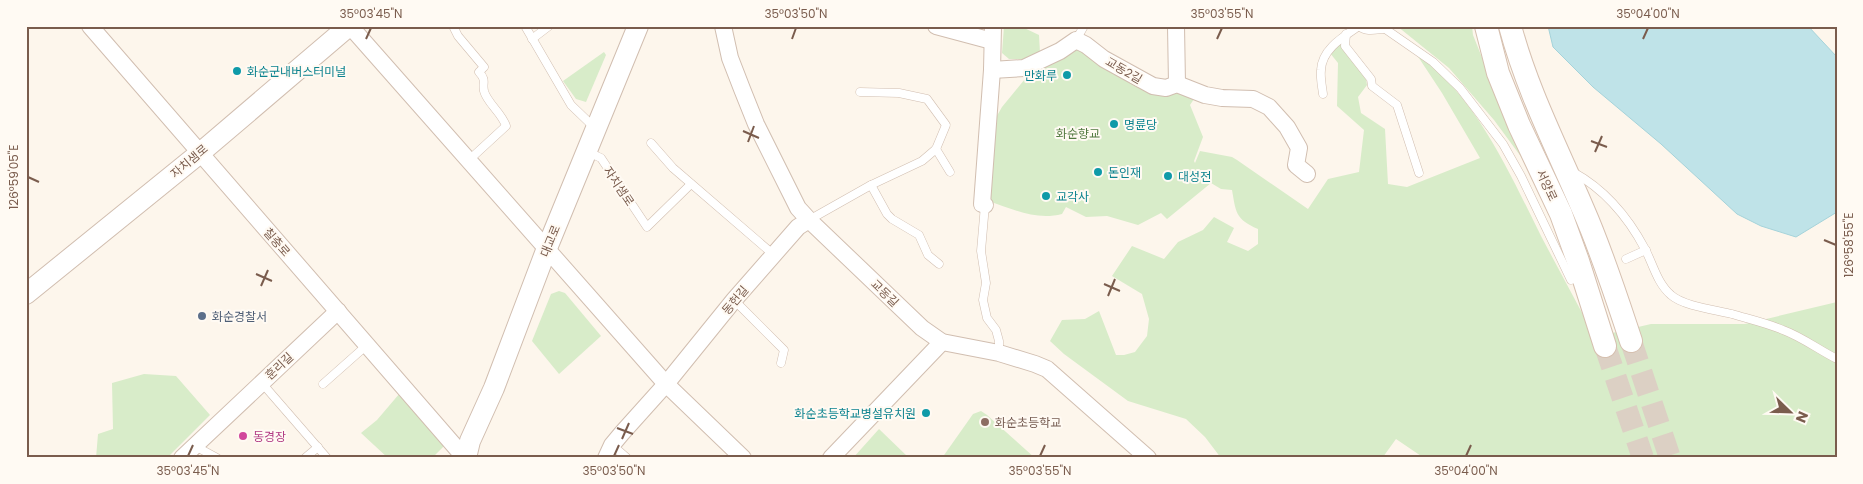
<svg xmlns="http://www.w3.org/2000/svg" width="1863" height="484" font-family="Poppins,'Noto Sans KR',sans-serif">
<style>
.green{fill:#d8ecc9}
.water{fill:#bfe3e8;stroke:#a5d3da}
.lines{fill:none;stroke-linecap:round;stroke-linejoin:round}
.secondary-tunnel{stroke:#dcd0c4;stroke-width:22;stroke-dasharray:22 11;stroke-linecap:butt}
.service-casing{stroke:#d1beb0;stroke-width:9}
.minor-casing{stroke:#d1beb0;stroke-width:18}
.tertiary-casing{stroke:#d1beb0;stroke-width:22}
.secondary-casing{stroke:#d6c0b0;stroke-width:24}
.service{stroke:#fff;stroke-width:8}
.minor{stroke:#fff;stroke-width:16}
.tertiary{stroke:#fff;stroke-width:20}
.secondary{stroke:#fff;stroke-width:22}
.ticks{fill:none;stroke:#7a5c4d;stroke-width:2}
.culture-dot{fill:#0f9aa8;stroke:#fffaf3;stroke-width:2}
.service-dot{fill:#5c6f8a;stroke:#fffaf3;stroke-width:2}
.education-dot{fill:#8d6e63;stroke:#fffaf3;stroke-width:2}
.hotel-dot{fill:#d1479c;stroke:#fffaf3;stroke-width:2}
.labels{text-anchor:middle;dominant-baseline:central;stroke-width:4;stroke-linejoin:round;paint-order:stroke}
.street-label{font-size:12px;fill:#7a5c4d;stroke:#fffaf3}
.culture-label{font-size:12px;fill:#0d838f;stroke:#fffaf3;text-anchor:start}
.park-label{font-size:12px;fill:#537a41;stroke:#fffaf3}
.service-label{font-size:12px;fill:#4e5e75;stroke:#fffaf3;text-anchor:start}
.education-label{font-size:12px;fill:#785e54;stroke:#fffaf3;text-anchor:start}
.hotel-label{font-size:12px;fill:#b23c85;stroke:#fffaf3;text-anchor:start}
.neatline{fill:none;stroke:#7a5c4d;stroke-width:2}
.ticks-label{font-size:12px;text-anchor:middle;fill:#7a5c4d}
</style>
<rect width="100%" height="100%" fill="#fdf6ec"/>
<!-- green -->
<g class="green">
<path d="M1004,26H1020L1039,35L1040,53L1023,59H1009L1002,53Z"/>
<path d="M1397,26H1472L1473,35L1522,158L1494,120L1449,68Z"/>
<path d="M1340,44L1366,79L1367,85L1358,97L1361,113L1385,129L1388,184L1407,187L1480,158L1442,93L1415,52C1476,96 1508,170 1541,236C1559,270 1577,303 1595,337L1651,324H1745L1837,302V458H1424L1396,439L1383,457L1378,458H1221L1205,437L1186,419L1128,401L1064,354L1050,341L1062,320L1085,319L1099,311L1116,355H1124L1135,352L1147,336L1149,319L1142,294L1112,276L1132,246L1164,259L1178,242L1203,230L1214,217L1234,228L1227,242L1248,251L1258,244V229C1235,219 1236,212 1232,190L1221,189L1211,183L1167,219L1161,213L1138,225L1107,216L1086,217L1066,207L1062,214C1036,221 1013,209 988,201L994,121L1002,107L1029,74L1075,46L1194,99L1190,105L1203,137L1194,161L1195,163L1200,151L1232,157L1237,160L1308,209L1328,179L1359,172L1364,130L1337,106L1338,63L1330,53Z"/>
<path d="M604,52L606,55L586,102L576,99L563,81Z"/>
<path d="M559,291L565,293L601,336L559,374L532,341L551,294Z"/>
<path d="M144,374L176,376L210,415L167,458H96L98,434L113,429L112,383Z"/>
<path d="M400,393L445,445L432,458H388L361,433L377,420Z"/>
<path d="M981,411L987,415L1035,458H942L973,414Z"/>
<path d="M879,429L908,457V458H853Z"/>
</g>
<!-- water -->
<path class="water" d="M1548,26H1808L1837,57V212L1796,237L1761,226L1737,214L1661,144L1593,87L1553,47Z"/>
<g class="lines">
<!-- secondary-tunnel -->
<g class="secondary-tunnel">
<path d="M1631,341L1670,458"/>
<path d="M1605,346L1643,458"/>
</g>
<defs>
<g id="service">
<path d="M453,26L458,36L484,67L479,72C487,81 482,82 484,91C487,103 502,113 506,126L469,160"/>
<path d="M525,26L571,105L596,129"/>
<path d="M1359,26C1366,32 1374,30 1383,29"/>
<path d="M1381,26L1433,62L1460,88L1503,144L1521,176L1571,280L1580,276"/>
<path d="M1346,34L1345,46L1371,79L1372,86L1397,105L1419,173"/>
<path d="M532,39L549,26"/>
<path d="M1076,40L1084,26"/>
<path d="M1323,94C1322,86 1320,77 1321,70C1322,49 1343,37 1359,26"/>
<path d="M651,143L673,168L774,255"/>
<path d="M936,149L950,172"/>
<path d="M588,152L601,158L647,227L691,184"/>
<path d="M1573,172C1604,189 1628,217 1645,249C1653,264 1657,283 1671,295C1683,306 1716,310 1732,314C1749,319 1767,323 1783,330C1802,337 1819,350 1837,359"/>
<path d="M871,185L887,214L892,219L919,235L928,255L939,264"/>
<path d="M985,205L981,251L986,283L983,300L987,318L996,330L999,341V353"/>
<path d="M809,220L871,185L922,161L936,149L946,125L927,99L899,93L860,92"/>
<path d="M1626,259L1646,250"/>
<path d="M734,300L784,350L781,363"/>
<path d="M261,382L327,458"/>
<path d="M323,384L367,345"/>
<path d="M612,445L627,458"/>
<path d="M195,446L217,458"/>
<path d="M305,458L318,447"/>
</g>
<g id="minor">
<path d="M90,26L465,458"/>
<path d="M350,26L666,384L743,458"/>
<path d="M723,26L730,58L742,89L756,124L798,208L809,220L922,328L942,342L999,353L1035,364L1047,369L1148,458"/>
<path d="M936,26L992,41"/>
<path d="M1176,26L1177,84"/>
<path d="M992,70L1024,68L1060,51L1076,40L1086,45L1104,59L1153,86L1166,88L1177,84L1205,95L1222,98L1253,99L1269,107L1287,127L1299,148L1296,165L1307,174"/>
<path d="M985,205L982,204L992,70L993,26"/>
<path d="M182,458L338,311"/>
<path d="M606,458L612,445L622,433L666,384L734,300L798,227L809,220"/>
<path d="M831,458L942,342"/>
</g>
<g id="tertiary">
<path d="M26,294L200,153L349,26"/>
<path d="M466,458L470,441L494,388L547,248L638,26"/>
</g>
<g id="secondary">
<path d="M1486,26L1498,73L1519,125L1561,214L1578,261L1605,346"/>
<path d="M1510,26C1527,90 1557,148 1583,209C1602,252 1616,296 1631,341"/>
</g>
</defs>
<!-- service casing -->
<use href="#service" class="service-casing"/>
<!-- minor casing -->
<use href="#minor" class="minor-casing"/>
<!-- tertiary casing -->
<use href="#tertiary" class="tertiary-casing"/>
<!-- secondary casing -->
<use href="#secondary" class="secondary-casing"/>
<!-- service -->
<use href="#service" class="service"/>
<!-- minor -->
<use href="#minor" class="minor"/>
<!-- tertiary -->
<use href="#tertiary" class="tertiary"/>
<!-- secondary -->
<use href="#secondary" class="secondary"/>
</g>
<!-- ticks -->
<path class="ticks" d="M366,39L371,28M792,39L796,28M1217,39L1222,28M1643,39L1648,28M743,131L759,138M1591,141L1607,147M748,142L754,126M1595,152L1602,136M28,177L39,182M1824,240L1836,245M256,274L272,281M1104,284L1120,291M261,286L268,270M1108,296L1115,279M617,428L633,434M622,439L629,423M188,456L193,445M614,456L619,445M1040,456L1045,445M1466,456L1471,445"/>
<!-- markers -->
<g class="culture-dot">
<circle cx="237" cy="71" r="5"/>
<circle cx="1067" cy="75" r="5"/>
<circle cx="1114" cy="124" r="5"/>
<circle cx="1098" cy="172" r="5"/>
<circle cx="1168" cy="176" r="5"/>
<circle cx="1046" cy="196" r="5"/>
<circle cx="926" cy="413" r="5"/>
</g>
<circle class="service-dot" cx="202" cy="316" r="5"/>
<circle class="education-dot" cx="985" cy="422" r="5"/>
<circle class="hotel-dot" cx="243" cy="436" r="5"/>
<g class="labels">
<!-- street labels -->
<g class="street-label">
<text transform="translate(1124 70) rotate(30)">교동2길</text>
<text transform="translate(189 161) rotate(-40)">자치샘로</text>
<text transform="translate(1547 185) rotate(65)">서양로</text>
<text transform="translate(619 186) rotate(56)">자치샘로</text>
<text transform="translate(550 241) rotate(-68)">대교로</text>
<text transform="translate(277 242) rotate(49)">칠충로</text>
<text transform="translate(885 293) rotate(44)">교동길</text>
<text transform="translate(735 300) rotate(-50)">동헌길</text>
<text transform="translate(279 366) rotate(-43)">훈리길</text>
</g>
<!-- culture labels -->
<g class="culture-label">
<text x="247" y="71">화순군내버스터미널</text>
<text x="1057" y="75" text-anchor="end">만화루</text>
<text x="1124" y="124">명륜당</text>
<text x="1108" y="172">돈인재</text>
<text x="1178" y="176">대성전</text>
<text x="1056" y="196">교각사</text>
<text x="916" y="413" text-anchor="end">화순초등학교병설유치원</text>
</g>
<!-- park labels -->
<g class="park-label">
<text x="1078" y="133">화순향교</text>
</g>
<!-- service labels -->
<g class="service-label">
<text x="212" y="316">화순경찰서</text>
</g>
<!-- education labels -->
<g class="education-label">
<text x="995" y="422">화순초등학교</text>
</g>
<!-- hotel labels -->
<g class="hotel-label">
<text x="253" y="436">동경장</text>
</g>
</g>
<!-- border -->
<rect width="1863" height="484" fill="none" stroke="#fffaf3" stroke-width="55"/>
<!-- north arrow -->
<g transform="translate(1790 412) rotate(113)" stroke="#fffaf3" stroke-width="4" paint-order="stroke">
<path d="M0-4L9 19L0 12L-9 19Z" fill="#7a5c4d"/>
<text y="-8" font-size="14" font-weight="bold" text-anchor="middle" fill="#7a5c4d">N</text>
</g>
<rect x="28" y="28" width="1808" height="428" class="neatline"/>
<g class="ticks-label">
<text x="371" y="18">35°03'45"N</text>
<text x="796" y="18">35°03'50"N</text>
<text x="1222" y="18">35°03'55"N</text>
<text x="1648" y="18">35°04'00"N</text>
<text transform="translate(14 177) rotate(-90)" y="4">126°59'05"E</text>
<text transform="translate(1849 245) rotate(-90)" y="4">126°58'55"E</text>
<text x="188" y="475">35°03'45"N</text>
<text x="614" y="475">35°03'50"N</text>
<text x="1040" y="475">35°03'55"N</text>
<text x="1466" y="475">35°04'00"N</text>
</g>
</svg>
